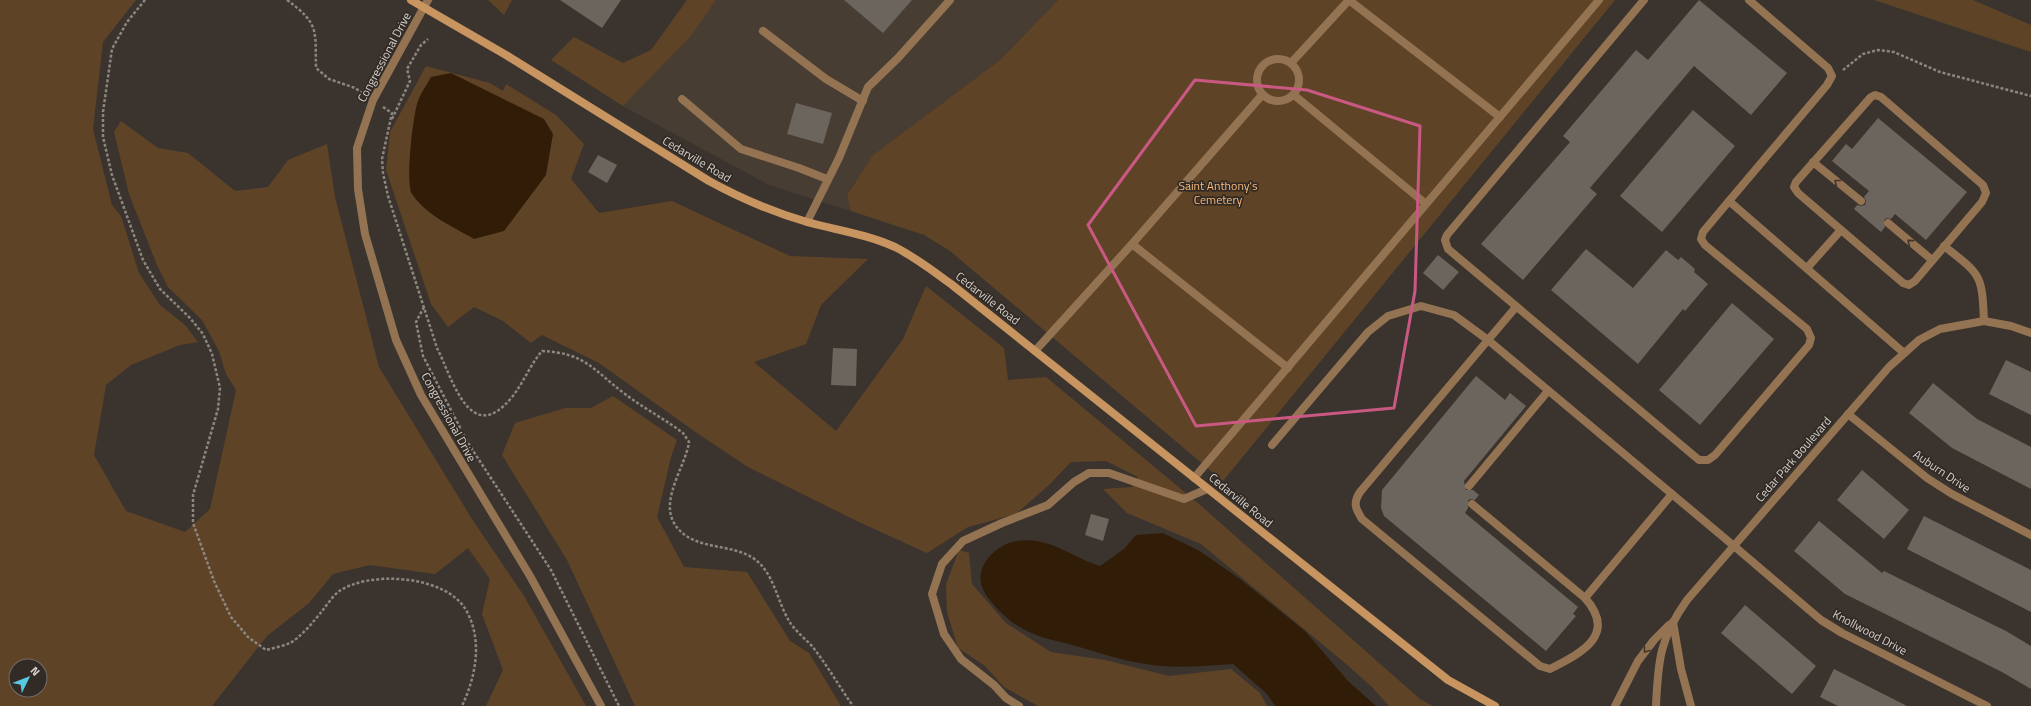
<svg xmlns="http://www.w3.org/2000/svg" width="2031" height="706" font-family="'Titillium Web',sans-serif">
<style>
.built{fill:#483d32}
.green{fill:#5f4327;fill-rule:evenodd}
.water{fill:#311d07}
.building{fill:#6c655e}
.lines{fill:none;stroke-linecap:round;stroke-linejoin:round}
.path{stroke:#8c8681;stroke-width:2.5;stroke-dasharray:3 2;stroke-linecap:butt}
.service{stroke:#947352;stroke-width:8}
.minor{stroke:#947352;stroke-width:8}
.secondary{stroke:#c8945f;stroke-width:8}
.oneway{stroke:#40352c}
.marked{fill:none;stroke:#c95983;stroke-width:3;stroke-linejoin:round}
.labels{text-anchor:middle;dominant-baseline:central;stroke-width:3.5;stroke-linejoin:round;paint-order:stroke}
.street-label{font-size:12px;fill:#d6d1ce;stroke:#312a25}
.park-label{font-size:12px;fill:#fabb7c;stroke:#312a25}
</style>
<rect width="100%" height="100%" fill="#3b342e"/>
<!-- built -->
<path class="built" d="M716,0H1058L1000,60L873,155L847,195L851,211L769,185L623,106L691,36Z"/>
<!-- green -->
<g class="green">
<path d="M0,0H136L103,42L93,129L112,205L121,216L139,273L160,305L185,325L198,342L180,345L131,365L106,385L94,455L126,511L185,532L210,509L236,390L226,374L219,351L202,320L168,287L157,265L129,194L114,132L121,121L158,148L188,153L235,191L268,187L288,160L327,144L335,197L379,367L472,519L524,596L586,706H486L503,670L482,614L490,579L468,548L435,574L370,565L333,574L309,603L267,636L212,706H0ZM16,666H40V690H16Z"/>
<path d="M488,0H512L504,15Z"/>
<path d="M687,0H716L691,36L623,106L551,60L574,37L623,63L651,50Z"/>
<path d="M1058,0H1615L1223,481L950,251L924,235L851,211L847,195L873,155L1000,60Z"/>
<path d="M1874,0H1973L2031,25V52Z"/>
<path d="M426,66L490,83L503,91L506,84L556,115L584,144L571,179L599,213L672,201L790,256L868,259L821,305L806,344L754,362L836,431L903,339L926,286L1004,348L1008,380L1046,377L1199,504L1420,699L1433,706H1389L1372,687L1345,663L1201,544L1127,513L1103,489L1132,487L1138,477L1106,461L1071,462L1050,484L1016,514L968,527L927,553L859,522L748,467L694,431L599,363L542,335L531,343L503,321L474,307L448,327L431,304L386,170L390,132Z"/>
<path d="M613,396L677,440L671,457L657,517L684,567L747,572L790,641L809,653L841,706H635L567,560L502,455L515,423L565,408H591Z"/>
<path d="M959,550L969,553L972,584L1006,623L1051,652L1105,660L1169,676L1231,669L1260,693L1267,706H1038L1004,687L984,665L958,648L947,612L946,584Z"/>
</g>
<!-- water -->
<g class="water">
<path d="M451,73L544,119L553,134L546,175L504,231L474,239C452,226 427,216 412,194C405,184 413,114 418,101C421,92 427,85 431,77Z"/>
<path d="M1163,533L1198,550L1240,579L1305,631L1348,681L1376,706H1275L1267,694L1233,664C1204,666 1174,669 1145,664C1119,660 1094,651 1069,644C1049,639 1036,637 1018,626C1006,619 983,597 981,583C977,563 999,543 1017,541C1049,536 1071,557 1100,566L1124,549L1136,535Z"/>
</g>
<!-- building -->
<g class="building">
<path d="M560,0H621L602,28Z"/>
<path d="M844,0H912L883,33Z"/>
<path d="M1699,0L1787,73L1751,115L1694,66L1590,188L1597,194L1523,280L1481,244L1570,142L1563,136L1636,50L1648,60Z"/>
<path d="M796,103L832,113L823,144L787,134Z"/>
<path d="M1693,110L1735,146L1662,232L1620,196Z"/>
<path d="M1878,118L1967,192L1926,240L1895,214L1891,219L1887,218L1884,220L1885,227L1881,232L1854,209L1857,205L1861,206L1865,205L1866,201L1864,197L1869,191L1832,161L1846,144L1852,149Z"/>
<path d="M598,155L617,165L607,183L588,172Z"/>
<path d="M1586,249L1633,288L1666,250L1678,260L1681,257L1695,269L1694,272L1708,284L1685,311L1683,309L1638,364L1551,290Z"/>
<path d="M1438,255L1459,272L1443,290L1423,273Z"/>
<path d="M1732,303L1774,339L1700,425L1659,390Z"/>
<path d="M833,348L857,349L856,386L831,385Z"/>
<path d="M2006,360L2031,372V415L1989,394Z"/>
<path d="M1476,376L1505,400L1510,393L1526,406L1464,481L1466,490H1473L1479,495L1475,500L1470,499L1468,501V508L1465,513L1578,607L1573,614L1576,616L1546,651L1384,516L1381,508L1382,490Z"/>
<path d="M1933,383L1977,419L2031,447V489L1952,448L1909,413Z"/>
<path d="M1862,470L1909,510L1884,539L1837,500Z"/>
<path d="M1091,514L1109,519L1103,541L1085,535Z"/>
<path d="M1924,516L2031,570V612L1907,549Z"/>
<path d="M1819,521L1882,573L1884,571L2006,631L2031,646V689L2002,672L1845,594L1794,551Z"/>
<path d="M1745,605L1816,666L1792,694L1721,633Z"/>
<path d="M1834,669L1907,706H1838L1820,697Z"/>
</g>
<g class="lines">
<!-- path -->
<g class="path">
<path d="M145,0L127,22L112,49L103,112V137L112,175L143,260L160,289L190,318L203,334L212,354L220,388L218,409L193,495V523L214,581L231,617L248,637L266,650C274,648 283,646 290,643C300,638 315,620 322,611C327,605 332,597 338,592C368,570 446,575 466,610C483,640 476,676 462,706"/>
<path d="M287,0C320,24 315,31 316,68L329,79L355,88L364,94"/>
<path d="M1843,70L1863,54L1878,50L1894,52L1940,72L2031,96"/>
<path d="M383,107L392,113L382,159L383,173L388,196L437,348C452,377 470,449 512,397C524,382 530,365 542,351C586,353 593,370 625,394C643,408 665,419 683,433L689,442C686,465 660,499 674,523C692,553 733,541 757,561C775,576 778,605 791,624C797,632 805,639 812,646C827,665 839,686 853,706"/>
<path d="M392,119L410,81L407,69L421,45L428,39"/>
<path d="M424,307L416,322L423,356L468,443L551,570L619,706"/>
</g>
<!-- service -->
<g class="service">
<path d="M1644,0L1447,235L1445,240L1448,249L1699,460H1708L1715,455L1809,345L1811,338L1807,329L1705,245L1701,239L1703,232L1729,201"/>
<path d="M1749,0L1828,68L1832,76L1827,85L1729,201L1904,353"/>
<path d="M424,7L428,0"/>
<path d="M763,31L826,79L863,101"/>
<circle cx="1278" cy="80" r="21"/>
<path d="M1291,63L1349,0L1500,117"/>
<path d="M1294,95L1426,204"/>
<path d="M1875,95L1881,97L1983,185L1986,193L1982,202L1915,281L1909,285L1903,283L1798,193L1794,187L1796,182L1871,97Z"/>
<path d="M682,99L741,149L799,168L827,179"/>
<path d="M1813,162L1861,201"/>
<path d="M807,222L839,158L868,87L898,58L950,0"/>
<path d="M1888,223L1932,260"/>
<path d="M1132,244L1288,368"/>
<path d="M1944,246C1981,275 1982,274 1984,321"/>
<path d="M1807,268L1841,230"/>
<path d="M1516,307L1488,340L1734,546"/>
<path d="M1035,351L1132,244L1262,95"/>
<path d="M1272,445L1368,332L1388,316L1421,306L1454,315L1488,340L1360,492C1353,503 1355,508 1362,519L1540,666L1550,669C1581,653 1618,635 1585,598L1472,504"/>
<path d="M1194,478L1599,0"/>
<path d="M1469,486L1548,391"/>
<path d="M1585,598L1672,494"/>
<path d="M1019,706L1006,698L994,685L961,659L944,634L932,594L942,564L963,541L1002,523L1048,505L1074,482L1089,473H1109L1184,499L1207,489"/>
</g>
<!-- minor -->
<g class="minor">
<path d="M424,7L373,100L357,148L358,189L365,234L396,340L421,395L530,576L601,706"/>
<path d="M1848,414L1927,478L1952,494L2031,535"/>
<path d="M1734,546L1821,620L1842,633L1987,706"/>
<path d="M1673,622L1681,669L1691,706"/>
<path d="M1615,706L1638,661L1654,640L1669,625"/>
<path d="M1656,706C1658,660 1660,638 1687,600L1889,367L1919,340L1940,329L1984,321L2011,326L2031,333"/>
</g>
<!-- secondary -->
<path class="secondary" d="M411,0L506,55L709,181C740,198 773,212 807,222C836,230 867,234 895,247C915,257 933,271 951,284L1448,680L1495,706"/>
</g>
<!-- one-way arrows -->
<defs><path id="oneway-chevron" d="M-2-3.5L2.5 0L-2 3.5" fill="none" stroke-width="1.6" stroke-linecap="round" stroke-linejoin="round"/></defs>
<g class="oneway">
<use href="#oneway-chevron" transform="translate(1837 182) rotate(-141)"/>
<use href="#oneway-chevron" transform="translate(1910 242) rotate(-140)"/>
<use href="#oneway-chevron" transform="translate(1646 650) rotate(127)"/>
</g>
<!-- marked area -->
<path class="marked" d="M1195,80L1307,90L1420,126L1415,291L1394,408L1196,426L1088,225Z"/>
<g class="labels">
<!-- street labels -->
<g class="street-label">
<text transform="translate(384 57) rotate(-62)">Congressional Drive</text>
<text transform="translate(697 159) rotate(31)">Cedarville Road</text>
<text transform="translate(988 298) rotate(38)">Cedarville Road</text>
<text transform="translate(449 417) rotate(61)">Congressional Drive</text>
<text transform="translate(1793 459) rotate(-49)">Cedar Park Boulevard</text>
<text transform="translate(1942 471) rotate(34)">Auburn Drive</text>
<text transform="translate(1241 500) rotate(39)">Cedarville Road</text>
<text transform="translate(1870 632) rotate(28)">Knollwood Drive</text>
</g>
<!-- park labels -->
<g class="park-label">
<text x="1218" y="185">Saint Anthony's<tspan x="1218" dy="14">Cemetery</tspan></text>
</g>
</g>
<!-- north arrow -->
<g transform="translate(28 678) rotate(47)"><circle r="19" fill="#312a25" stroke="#736d69"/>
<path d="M0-3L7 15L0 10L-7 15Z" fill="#57c9e3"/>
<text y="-6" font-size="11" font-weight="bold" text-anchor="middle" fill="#d6d1ce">N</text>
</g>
</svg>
